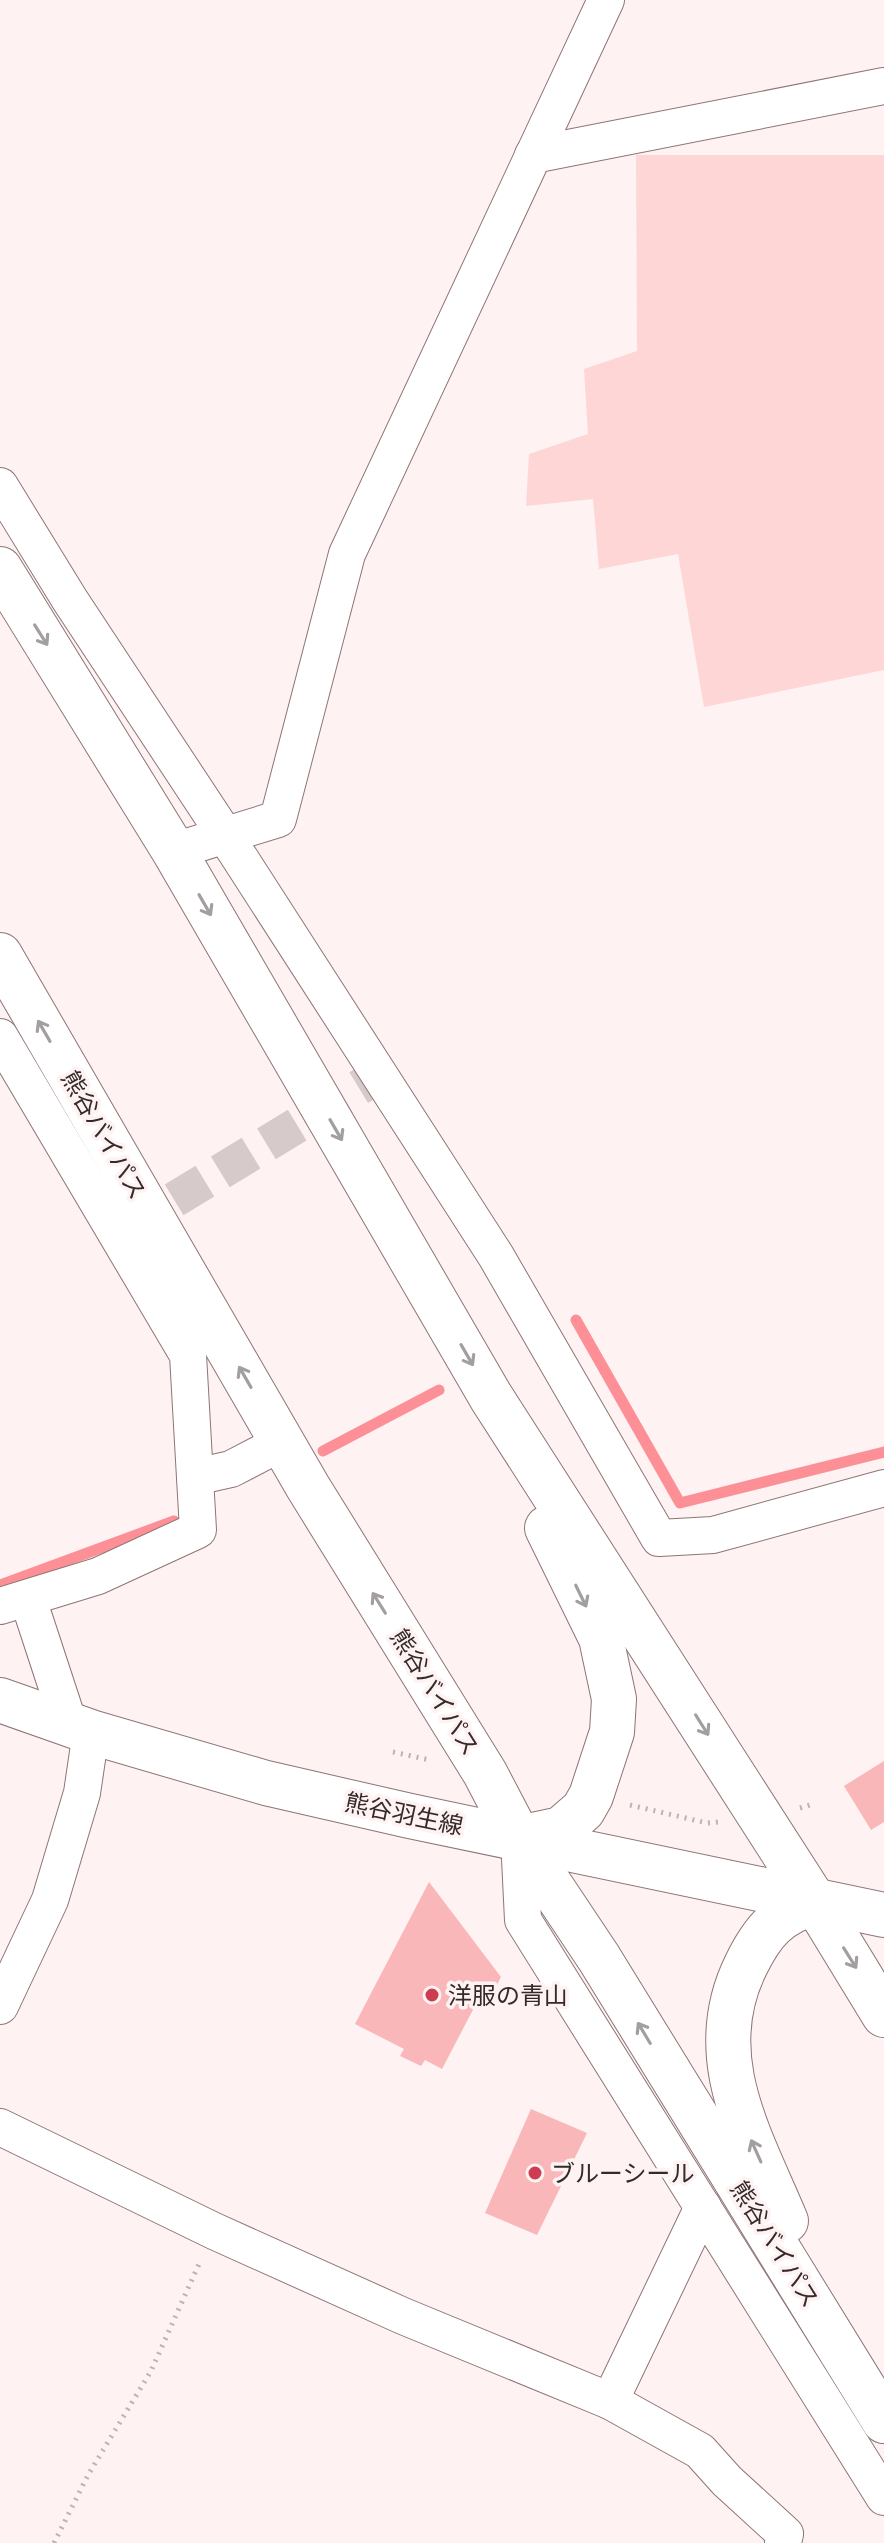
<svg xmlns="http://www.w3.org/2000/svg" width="884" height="2543" font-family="Raleway,'Noto Sans JP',sans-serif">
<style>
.green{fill:#fed6d6}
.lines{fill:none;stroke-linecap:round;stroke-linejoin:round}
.stream{stroke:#fc9096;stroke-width:11}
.building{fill:#fab7b9}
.street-tunnel{stroke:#d6caca;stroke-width:36;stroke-dasharray:36 18;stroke-linecap:butt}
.street-casing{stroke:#8e7575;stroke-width:38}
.secondary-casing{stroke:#8e7575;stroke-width:46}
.highway-casing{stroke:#8e7575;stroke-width:46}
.path{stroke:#beb2b2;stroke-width:5;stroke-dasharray:2 6;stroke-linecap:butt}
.street{stroke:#fff;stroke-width:36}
.secondary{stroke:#fff;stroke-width:44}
.highway{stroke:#fff;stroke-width:44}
.oneway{stroke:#a49f9f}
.poi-dot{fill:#cd3c51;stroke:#fef2f2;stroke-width:3}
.labels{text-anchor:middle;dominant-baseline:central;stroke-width:7;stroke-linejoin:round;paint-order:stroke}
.street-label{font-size:24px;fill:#342a2a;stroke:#fef2f2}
.poi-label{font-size:24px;fill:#342a2a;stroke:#fef2f2;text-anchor:start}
</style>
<rect width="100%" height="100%" fill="#fef2f2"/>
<!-- green -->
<path class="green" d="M636,155H884V670L704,707L678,554L599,569L593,499L526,506L529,454L588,434L584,369L637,351Z"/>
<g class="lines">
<!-- stream -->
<g class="stream">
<path d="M576,1320L680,1503L884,1452"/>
<path d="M323,1451L439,1390"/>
<path d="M0,1585L174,1521"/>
</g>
</g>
<!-- building -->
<g class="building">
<path d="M884,1761V1822L871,1830L844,1786Z"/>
<path d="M429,1882L501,1977L486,2006L477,2002L442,2069L425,2060L421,2066L400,2056L404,2049L355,2024Z"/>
<path d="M531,2109L587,2133L537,2235L485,2213Z"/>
</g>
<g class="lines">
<!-- street-tunnel -->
<path class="street-tunnel" d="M128,1228L378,1076"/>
<defs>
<g id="street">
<path d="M533,155L884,86"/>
<path d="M0,486L70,600L225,835L496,1256L659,1538L713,1535L884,1488"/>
<path d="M174,851L278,819L347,554L606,0"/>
<path d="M0,1037L188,1355L198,1530L98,1576L0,1606"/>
<path d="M195,1477L231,1469L283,1442"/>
<path d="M28,1599L69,1724"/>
<path d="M519,1838L523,1920L884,2497"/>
<path d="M0,2006L50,1900L82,1793L91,1732"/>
<path d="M0,2127L214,2231L403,2316L610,2401L700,2451L727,2481L785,2534L783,2543"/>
<path d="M610,2401L703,2207"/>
</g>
<path id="secondary" d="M0,1700L91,1732L266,1783L410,1816L884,1915"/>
<g id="highway">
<path d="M0,569L174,851L491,1397L815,1902L884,2015"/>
<path d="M0,955L308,1487L485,1773L519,1838L599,1958L884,2421"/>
<path d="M519,1838L561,1829L583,1810L591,1796L612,1732L614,1699L601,1638L547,1528"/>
<path d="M786,2221C751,2137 701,2056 746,1965C763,1930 778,1914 815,1902"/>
</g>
</defs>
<!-- street casing -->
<use href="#street" class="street-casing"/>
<!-- secondary casing -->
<use href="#secondary" class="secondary-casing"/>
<!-- highway casing -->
<use href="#highway" class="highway-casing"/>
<!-- path -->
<g class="path">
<path d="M393,1752L430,1760"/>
<path d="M630,1805L707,1823L718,1822"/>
<path d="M800,1808L813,1804"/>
<path d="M54,2543L88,2475L151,2371L199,2264"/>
</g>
<!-- street -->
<use href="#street" class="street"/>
<!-- secondary -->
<use href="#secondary" class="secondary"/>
<!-- highway -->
<use href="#highway" class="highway"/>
</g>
<!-- one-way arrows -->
<defs><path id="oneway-shaft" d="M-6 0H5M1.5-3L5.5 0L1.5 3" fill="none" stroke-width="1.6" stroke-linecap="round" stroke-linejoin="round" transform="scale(2)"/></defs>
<g class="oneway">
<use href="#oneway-shaft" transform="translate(41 635) rotate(58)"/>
<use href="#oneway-shaft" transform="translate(205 905) rotate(60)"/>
<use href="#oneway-shaft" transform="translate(44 1031) rotate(-120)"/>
<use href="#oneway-shaft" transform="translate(336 1130) rotate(60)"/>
<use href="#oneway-shaft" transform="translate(467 1355) rotate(60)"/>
<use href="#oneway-shaft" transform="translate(245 1377) rotate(-120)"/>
<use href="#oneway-shaft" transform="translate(581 1596) rotate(64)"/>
<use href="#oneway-shaft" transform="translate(379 1603) rotate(-122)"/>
<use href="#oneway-shaft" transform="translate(702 1725) rotate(58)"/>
<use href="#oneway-shaft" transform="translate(850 1958) rotate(58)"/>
<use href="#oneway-shaft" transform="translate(644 2033) rotate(-121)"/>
<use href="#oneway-shaft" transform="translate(756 2151) rotate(-114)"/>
</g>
<!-- markers -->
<g class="poi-dot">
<circle cx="432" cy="1995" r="8"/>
<circle cx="535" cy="2173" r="8"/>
</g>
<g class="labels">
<!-- street labels -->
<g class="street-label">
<text transform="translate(104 1135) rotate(60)">熊谷バイパス</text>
<text transform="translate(435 1692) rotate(58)">熊谷バイパス</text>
<text transform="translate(404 1814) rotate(12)">熊谷羽生線</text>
<text transform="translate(775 2244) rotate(58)">熊谷バイパス</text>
</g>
<!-- poi labels -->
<g class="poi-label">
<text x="448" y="1995">洋服の青山</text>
<text x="551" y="2173">ブルーシール</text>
</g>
</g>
</svg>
